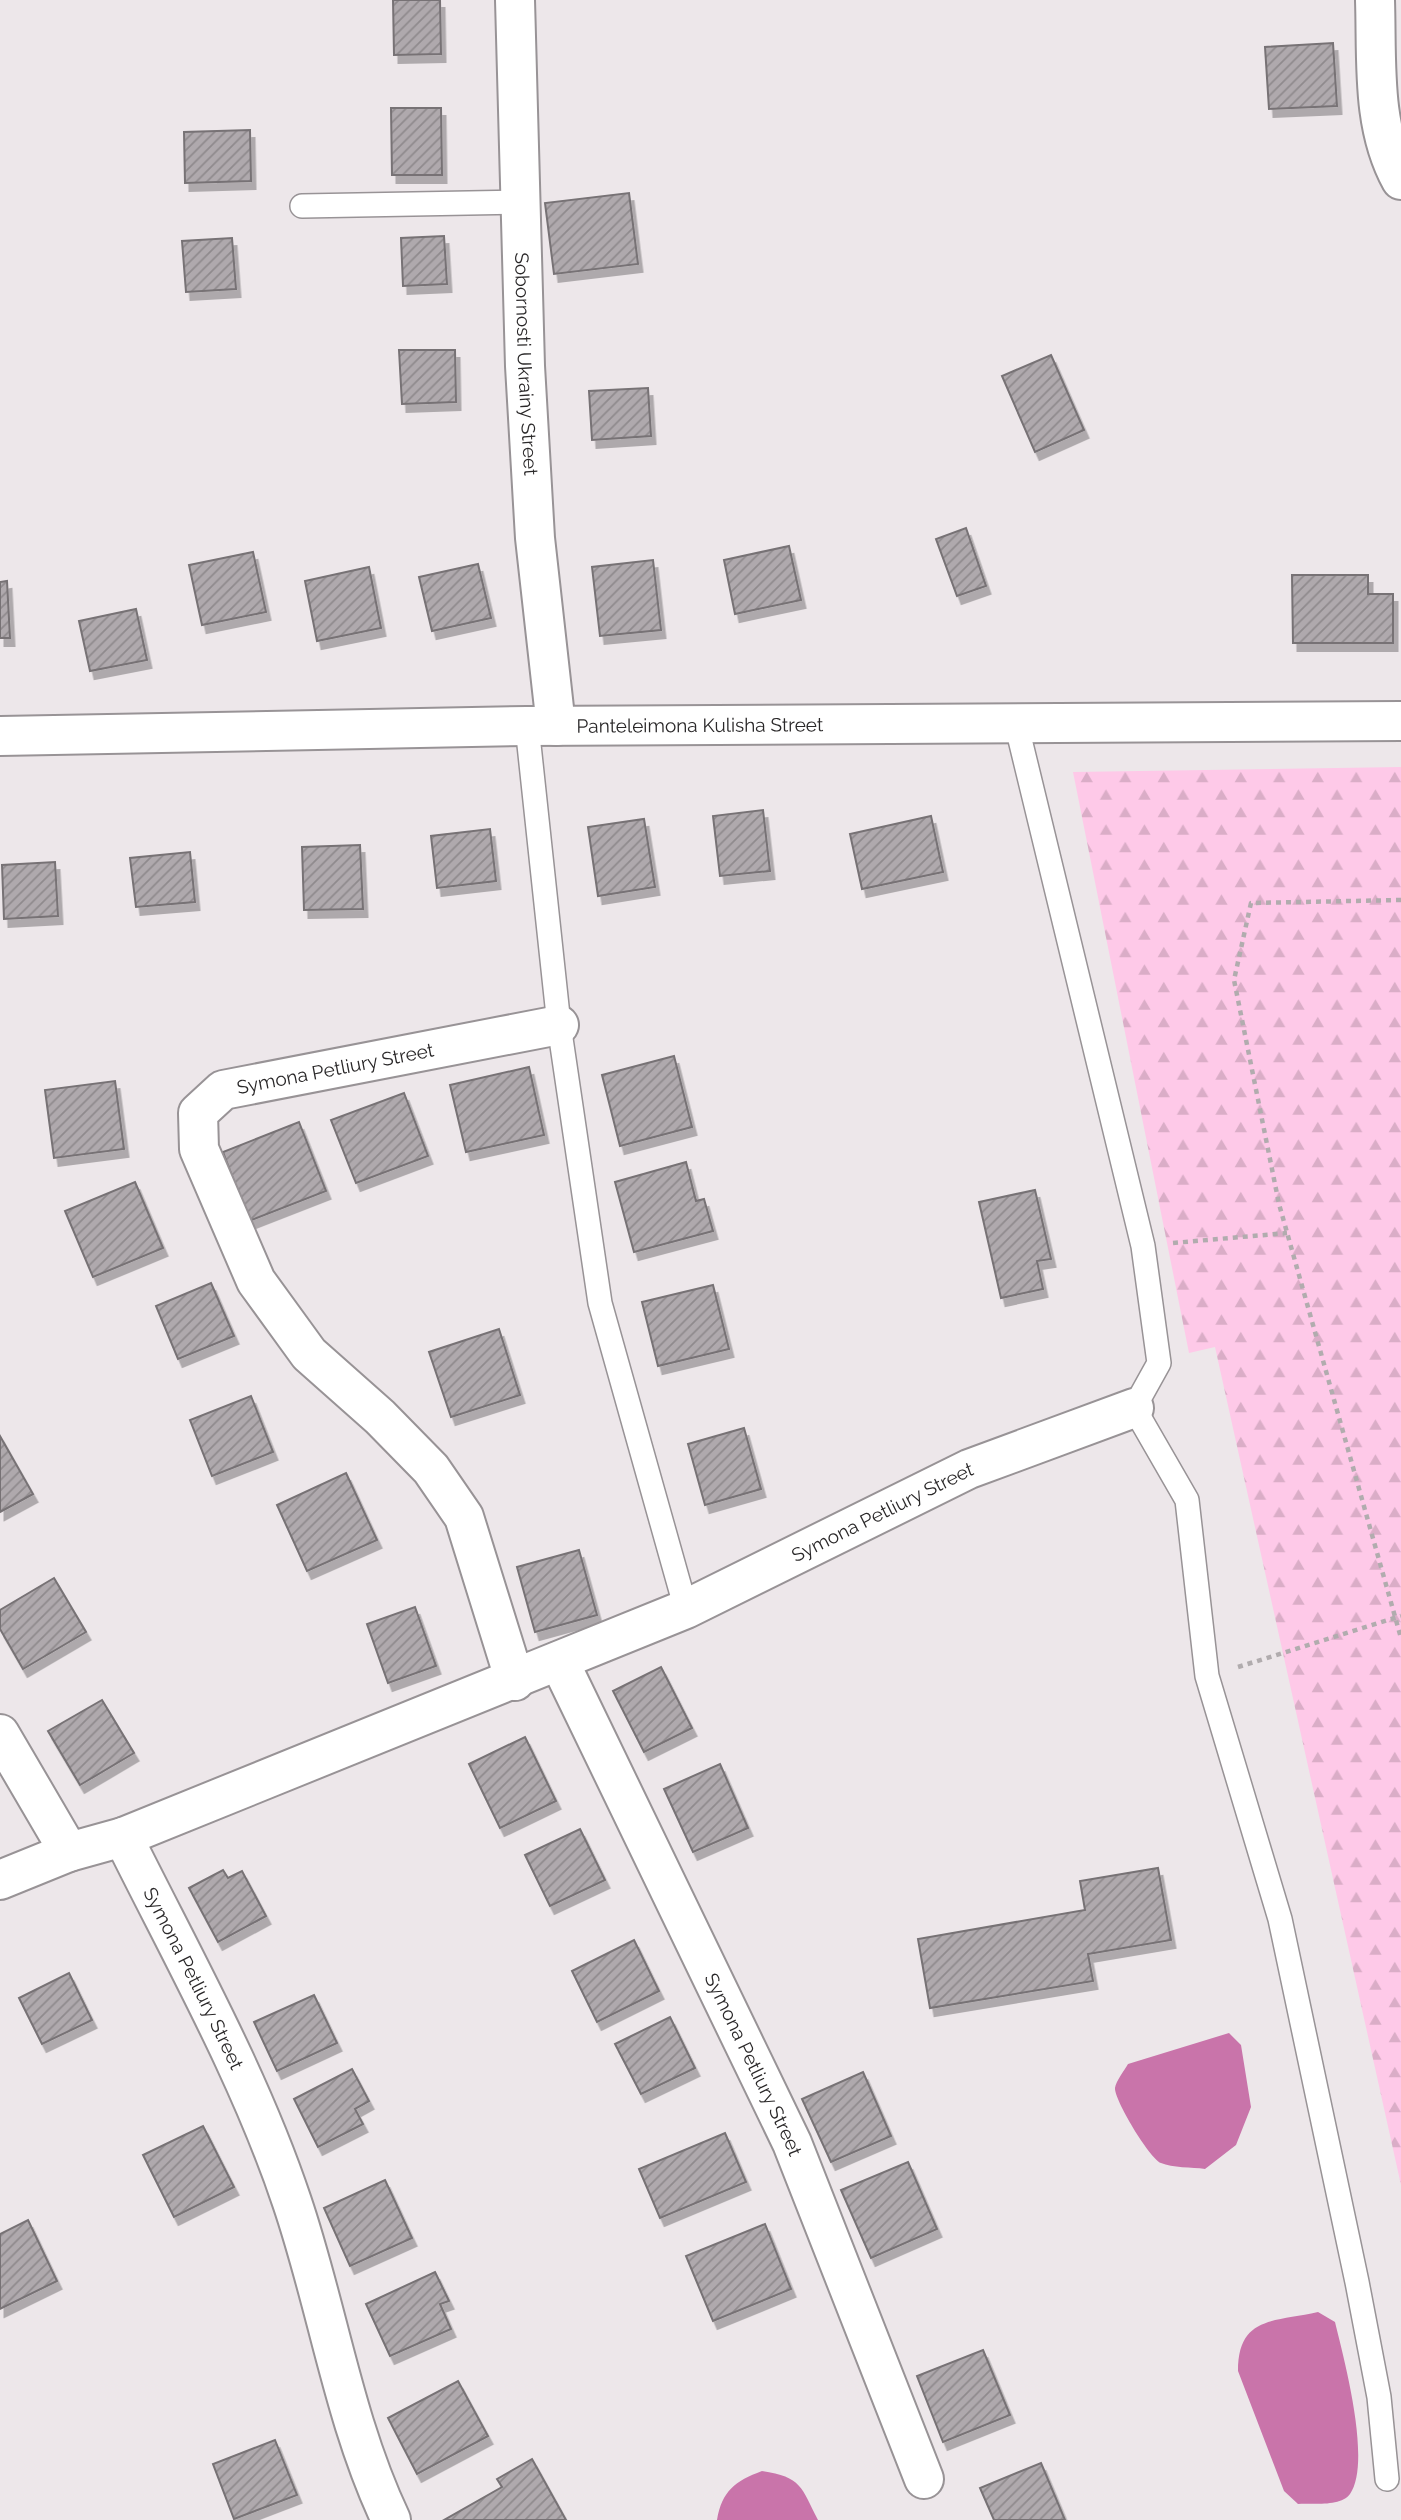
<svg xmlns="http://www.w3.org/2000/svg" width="1401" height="2520" font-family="Raleway,sans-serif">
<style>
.forest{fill:url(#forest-firs)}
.water{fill:#c974aa}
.building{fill:url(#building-hatch);stroke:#777275;stroke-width:2;filter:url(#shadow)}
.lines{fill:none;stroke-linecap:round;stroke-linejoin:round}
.service-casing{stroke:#989396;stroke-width:26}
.minor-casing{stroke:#989396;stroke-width:42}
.path{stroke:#b1acae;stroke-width:4.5;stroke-dasharray:5 5;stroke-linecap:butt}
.service{stroke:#fff;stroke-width:23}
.minor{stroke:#fff;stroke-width:38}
.labels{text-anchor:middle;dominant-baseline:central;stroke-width:7;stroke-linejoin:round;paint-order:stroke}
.street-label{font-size:19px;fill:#2a2829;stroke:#fff}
</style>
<defs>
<pattern id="forest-firs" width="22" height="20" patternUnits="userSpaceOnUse" patternTransform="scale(1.75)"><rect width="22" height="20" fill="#fec9e8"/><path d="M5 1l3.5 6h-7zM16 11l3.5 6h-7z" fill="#daadc7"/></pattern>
<pattern id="building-hatch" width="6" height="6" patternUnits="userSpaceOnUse" patternTransform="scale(1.75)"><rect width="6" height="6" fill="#afa9ad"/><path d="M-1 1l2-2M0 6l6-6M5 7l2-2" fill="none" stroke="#8f8a8d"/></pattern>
<filter id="shadow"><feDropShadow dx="4.5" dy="8" stdDeviation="0" flood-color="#0004"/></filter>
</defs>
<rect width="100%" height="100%" fill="#ede7ea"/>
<!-- forest -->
<path class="forest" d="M1401,767V2185L1215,1347L1189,1353L1073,772Z"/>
<!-- water -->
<g class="water">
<path d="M1229,2033L1241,2045L1251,2107L1236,2145L1205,2169C1192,2167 1172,2168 1161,2163C1149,2158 1114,2099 1115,2088C1116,2081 1124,2071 1128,2064Z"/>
<path d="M1318,2312L1335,2322C1344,2359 1372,2462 1350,2494C1341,2507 1312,2503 1298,2504L1284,2491L1238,2371C1238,2316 1274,2322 1318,2312Z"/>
<path d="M762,2471C802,2477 801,2487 818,2520H717C722,2491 735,2481 762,2471Z"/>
</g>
<!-- building -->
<g class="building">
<path d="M393,0H440L441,54L394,55Z"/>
<path d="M1333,43L1337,106L1269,109L1265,47Z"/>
<path d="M391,108H441L442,175H392Z"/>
<path d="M250,130L251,181L185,183L184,132Z"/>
<path d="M629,193L638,264L554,274L545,203Z"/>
<path d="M444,236L447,284L403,286L401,238Z"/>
<path d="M232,238L236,289L186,292L182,241Z"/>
<path d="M399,350H455L456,402L402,404Z"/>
<path d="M1051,355L1084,430L1035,452L1002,376Z"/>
<path d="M648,388L651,436L592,440L589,391Z"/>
<path d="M966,528L986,586L957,596L936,539Z"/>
<path d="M789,546L801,600L735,614L724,560Z"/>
<path d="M253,552L266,612L202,625L189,565Z"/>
<path d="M653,560L661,630L600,636L592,567Z"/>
<path d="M478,564L491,618L432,631L419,577Z"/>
<path d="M369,567L381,628L317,641L305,581Z"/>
<path d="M1292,575H1368V594H1393V643H1293Z"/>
<path d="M7,581L10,638H0V582Z"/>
<path d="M136,609L147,660L90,671L79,621Z"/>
<path d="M763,810L770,871L720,876L713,816Z"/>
<path d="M931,816L943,872L862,889L850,834Z"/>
<path d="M644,819L655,887L598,896L588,827Z"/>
<path d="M490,829L496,881L437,888L431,836Z"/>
<path d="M360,845L363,909L304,910L302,847Z"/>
<path d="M190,852L195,902L136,907L130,858Z"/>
<path d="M55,862L58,916L4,919L2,865Z"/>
<path d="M674,1056L692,1127L620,1146L602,1075Z"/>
<path d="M529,1067L544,1135L466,1152L450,1085Z"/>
<path d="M115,1081L124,1149L54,1158L45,1090Z"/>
<path d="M404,1093L428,1156L356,1183L331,1120Z"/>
<path d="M299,1122L326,1191L249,1221L223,1152Z"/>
<path d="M686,1162L696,1201L704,1199L713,1231L634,1252L615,1182Z"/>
<path d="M135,1182L163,1248L93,1277L65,1211Z"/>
<path d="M1035,1190L1051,1259L1037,1261L1043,1289L1001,1298L979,1202Z"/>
<path d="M211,1283L234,1336L178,1359L156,1306Z"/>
<path d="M713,1285L729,1349L658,1366L642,1302Z"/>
<path d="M499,1329L520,1395L451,1417L429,1352Z"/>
<path d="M251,1396L273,1452L212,1476L190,1420Z"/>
<path d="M744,1428L761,1489L705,1505L688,1444Z"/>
<path d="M0,1436L33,1494L0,1512Z"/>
<path d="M346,1473L377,1540L307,1571L277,1505Z"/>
<path d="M579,1550L597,1615L535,1632L517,1567Z"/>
<path d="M54,1578L86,1632L23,1669L0,1629V1610Z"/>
<path d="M415,1607L436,1666L388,1683L367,1624Z"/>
<path d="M661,1667L692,1728L644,1752L613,1691Z"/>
<path d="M102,1700L134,1753L80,1785L48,1731Z"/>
<path d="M525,1737L556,1801L500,1828L469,1764Z"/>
<path d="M720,1764L748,1828L693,1852L664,1789Z"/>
<path d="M580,1829L605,1880L550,1906L525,1855Z"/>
<path d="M1158,1868L1171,1940L1088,1954L1093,1981L930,2008L918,1939L1085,1910L1080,1881Z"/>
<path d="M223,1870L228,1878L242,1871L266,1916L218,1942L189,1888Z"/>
<path d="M634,1940L659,1991L597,2022L572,1971Z"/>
<path d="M69,1973L92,2020L42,2044L19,1998Z"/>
<path d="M314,1995L337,2043L277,2071L254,2022Z"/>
<path d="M670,2017L695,2068L641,2094L615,2044Z"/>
<path d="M352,2069L369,2101L355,2109L363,2124L318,2147L294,2099Z"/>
<path d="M863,2072L891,2136L831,2162L802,2099Z"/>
<path d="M203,2126L234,2187L174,2217L143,2155Z"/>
<path d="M725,2133L746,2182L660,2218L639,2169Z"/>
<path d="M908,2162L937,2229L871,2258L841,2190Z"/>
<path d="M385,2180L412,2238L350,2266L324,2208Z"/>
<path d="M28,2220L57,2281L0,2309V2234Z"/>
<path d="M765,2224L791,2289L713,2321L686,2256Z"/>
<path d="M435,2272L449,2301L440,2304L451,2329L390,2356L366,2304Z"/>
<path d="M983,2350L1010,2415L943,2442L917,2376Z"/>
<path d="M458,2381L488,2436L417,2474L388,2418Z"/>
<path d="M275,2440L297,2495L234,2519L213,2464Z"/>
<path d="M532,2459L566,2520H444L502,2487L497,2479Z"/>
<path d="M1041,2463L1065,2520H994L980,2488Z"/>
</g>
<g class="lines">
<defs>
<g id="service">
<path d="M302,206L520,202"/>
<path d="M1016,723L1143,1246L1159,1363L1134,1408L1187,1500L1207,1676L1280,1919L1357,2282L1379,2397L1387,2479"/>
<path d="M527,726L559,1025L600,1303L686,1609"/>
</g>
<g id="minor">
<path id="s1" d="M515,0L525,366L535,538L556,726"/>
<path d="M1375,0C1377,60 1371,126 1401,180"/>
<path id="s2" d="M0,736L527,726L1401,721"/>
<path id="s3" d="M559,1661L792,2143L924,2479"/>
<path id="s4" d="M515,1681L464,1517L431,1469L380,1417L309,1354L256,1281L199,1149L198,1113L223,1090L559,1025"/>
<path d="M0,1734L69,1852"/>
<path id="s5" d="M123,1837C182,1956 250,2076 292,2202C328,2308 343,2419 391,2520"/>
<path id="s6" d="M0,1880L69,1852L123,1837L686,1609L969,1469L1134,1408"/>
</g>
</defs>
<!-- service casing -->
<use href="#service" class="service-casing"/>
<!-- minor casing -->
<use href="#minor" class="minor-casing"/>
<!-- path -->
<g class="path">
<path d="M1401,900L1251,903L1234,980L1279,1204L1401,1638"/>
<path d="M1173,1243L1287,1233"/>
<path d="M1238,1667L1401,1616"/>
</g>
<!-- service -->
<use href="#service" class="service"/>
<!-- minor -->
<use href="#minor" class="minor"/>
</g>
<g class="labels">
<!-- street labels -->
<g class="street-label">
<text stroke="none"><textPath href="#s1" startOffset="364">Sobornosti Ukrainy Street</textPath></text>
<text stroke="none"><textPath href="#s2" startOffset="700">Panteleimona Kulisha Street</textPath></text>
<text stroke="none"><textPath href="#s4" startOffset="816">Symona Petliury Street</textPath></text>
<text stroke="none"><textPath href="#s6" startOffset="957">Symona Petliury Street</textPath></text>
<text stroke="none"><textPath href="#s5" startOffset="158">Symona Petliury Street</textPath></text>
<text stroke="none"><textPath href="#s3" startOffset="448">Symona Petliury Street</textPath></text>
</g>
</g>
</svg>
